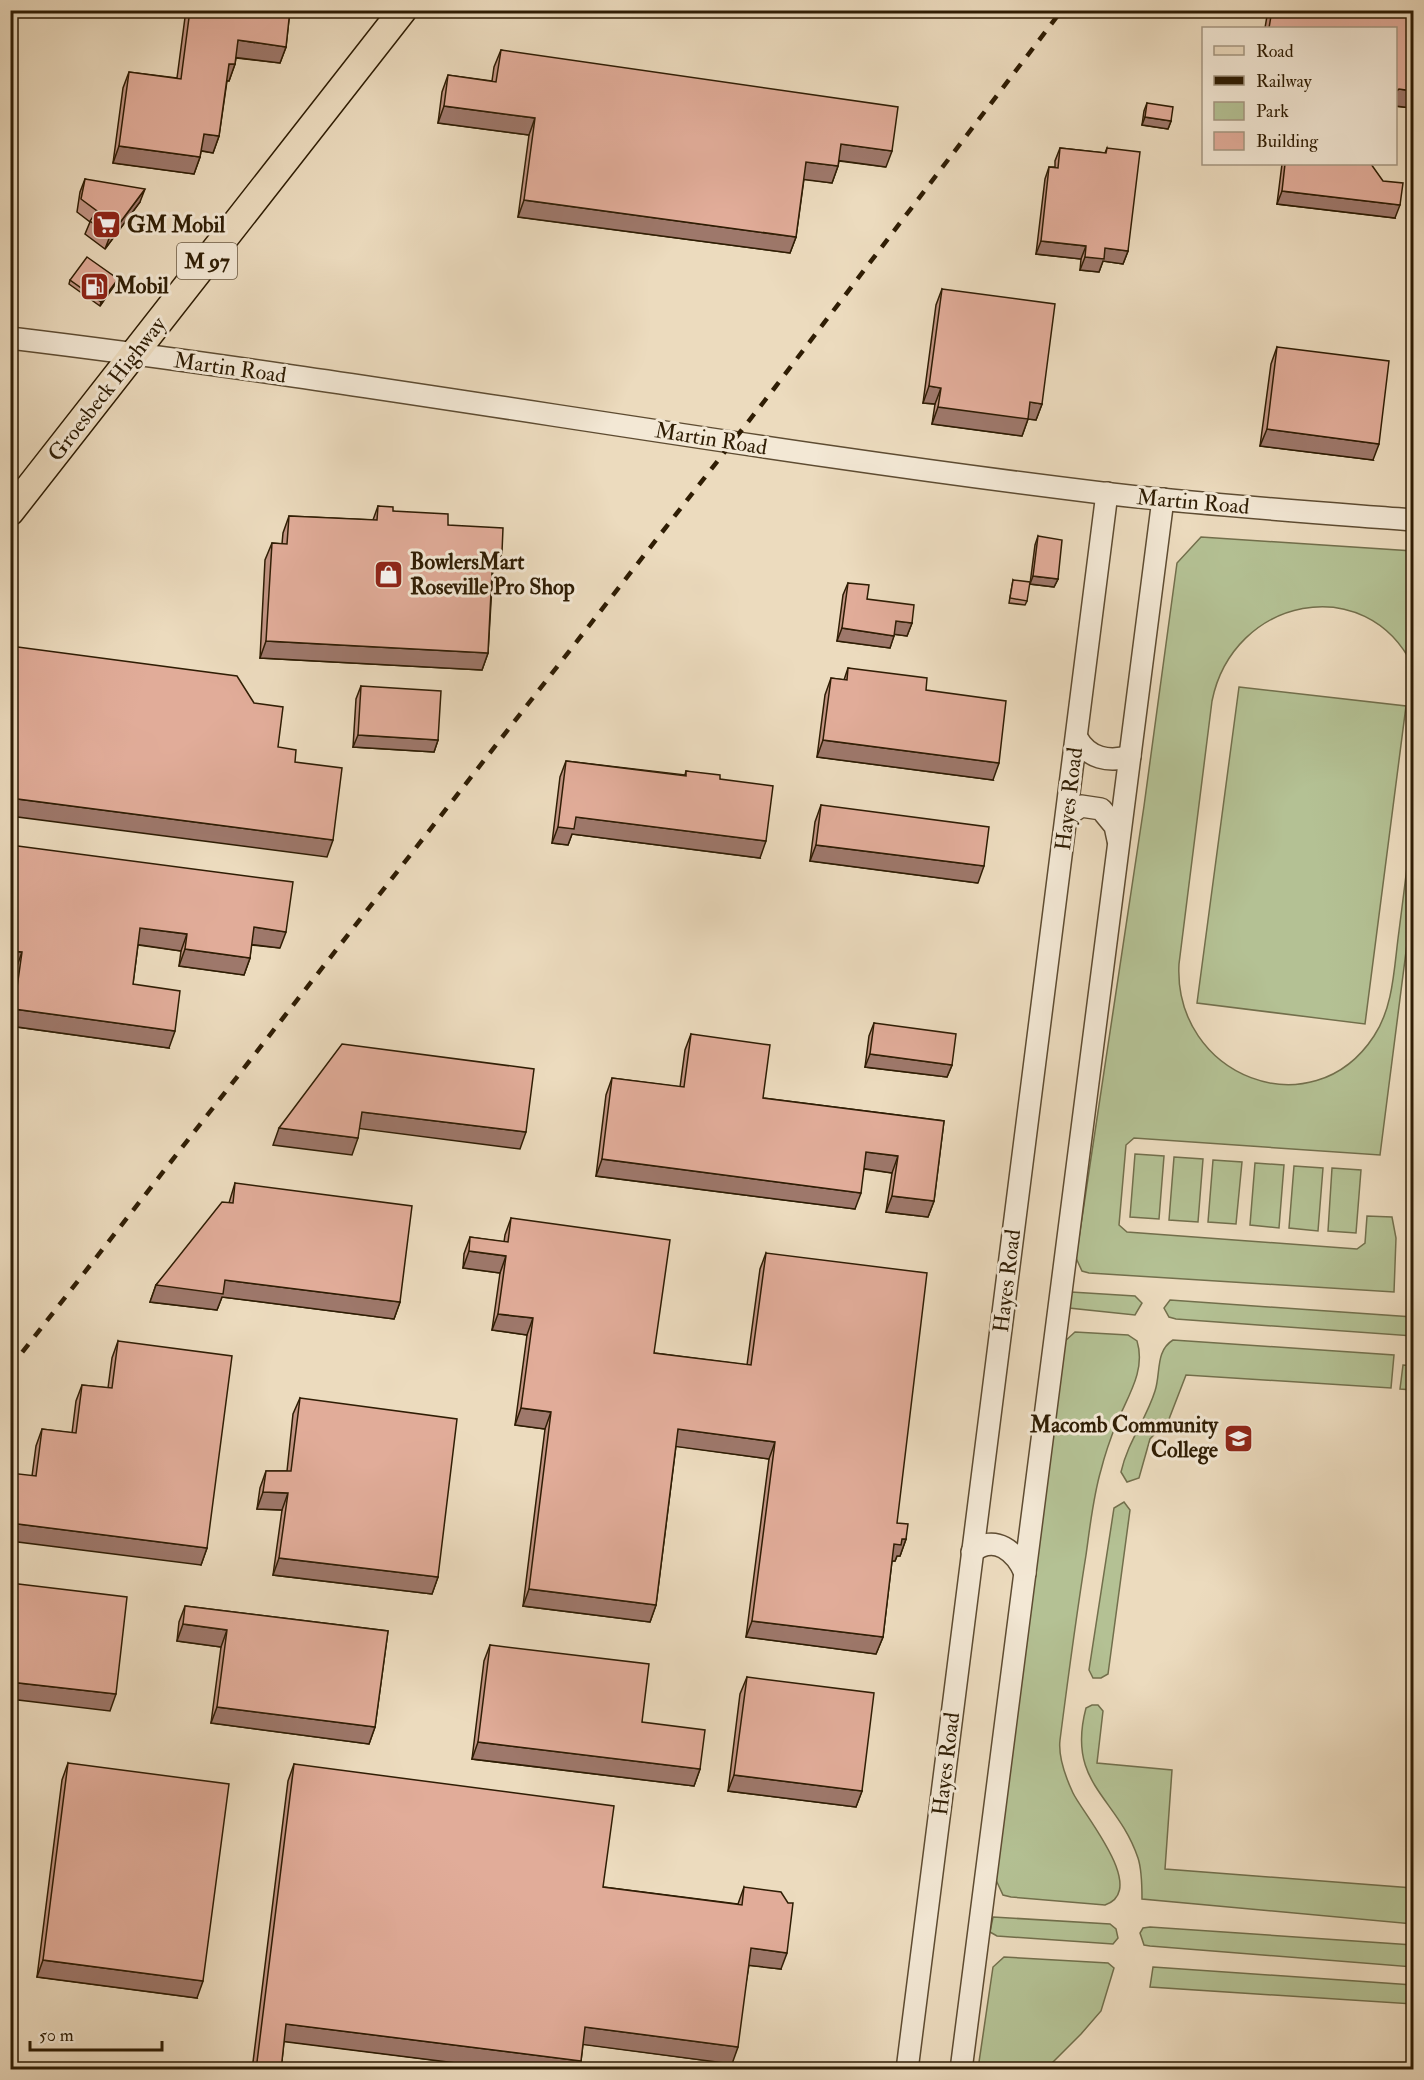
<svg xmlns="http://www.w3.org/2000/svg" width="1424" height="2080" font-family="'IM FELL Double Pica',serif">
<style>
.green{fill:#b4c194;stroke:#726f4c;stroke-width:1.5}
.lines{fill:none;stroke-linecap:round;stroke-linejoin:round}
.tertiary-casing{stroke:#5e4c32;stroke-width:24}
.primary-casing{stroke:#2f1d04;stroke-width:30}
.tertiary{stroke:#f3e8d5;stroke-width:21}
.primary{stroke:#ecdbbe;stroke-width:27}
.rail{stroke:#2f1d04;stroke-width:4.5;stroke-dasharray:10 10;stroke-linecap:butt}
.wall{fill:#c29484;stroke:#2f1d04;stroke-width:1.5}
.shaded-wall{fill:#9e786b;stroke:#2f1d04;stroke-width:1.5}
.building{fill:#e1ac99;stroke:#2f1d04;stroke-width:1.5}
.labels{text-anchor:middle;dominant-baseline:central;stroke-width:6;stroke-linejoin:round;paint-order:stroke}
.shield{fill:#f3e8d5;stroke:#6a5a43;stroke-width:1.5}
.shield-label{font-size:21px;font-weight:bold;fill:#2f1d04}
.poi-label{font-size:22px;font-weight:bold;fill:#2f1d04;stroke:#f3e8d5;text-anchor:start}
.street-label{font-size:22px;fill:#2f1d04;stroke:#f3e8d5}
</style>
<rect width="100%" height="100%" fill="#ecdbbe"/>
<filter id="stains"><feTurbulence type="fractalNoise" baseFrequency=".00333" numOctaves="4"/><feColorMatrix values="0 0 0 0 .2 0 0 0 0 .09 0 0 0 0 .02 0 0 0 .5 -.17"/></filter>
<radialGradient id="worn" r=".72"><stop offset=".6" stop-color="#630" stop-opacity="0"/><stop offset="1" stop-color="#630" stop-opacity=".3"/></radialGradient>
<!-- green -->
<g class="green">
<path d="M1201,537L1413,551V666C1366,570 1233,597 1212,701L1179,964C1173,1076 1312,1131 1374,1036C1394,1006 1394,966 1399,931C1404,892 1409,853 1413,814V897L1380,1155L1134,1138L1126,1145L1119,1225L1127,1232L1357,1249L1365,1243L1367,1216L1392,1217L1396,1238L1394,1292L1089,1273L1082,1271L1076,1258L1144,806L1177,563Z"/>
<path d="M1239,687L1406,706L1365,1024L1197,1003Z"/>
<path d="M1135,1154L1164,1156L1159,1219L1130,1217Z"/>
<path d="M1174,1157L1203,1159L1198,1222L1169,1220Z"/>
<path d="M1213,1160L1242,1162L1236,1224L1208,1222Z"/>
<path d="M1255,1163L1284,1165L1279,1228L1250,1225Z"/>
<path d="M1294,1166L1323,1168L1318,1231L1289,1228Z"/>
<path d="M1332,1168L1361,1170L1356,1233L1328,1231Z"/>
<path d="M1071,1292L1135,1296L1142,1303L1135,1315L1069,1308Z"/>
<path d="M1170,1300L1413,1317V1336L1176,1319L1169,1317L1164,1308Z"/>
<path d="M1075,1332L1128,1335L1137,1341C1146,1370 1128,1396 1117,1422C1111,1437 1105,1454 1101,1470C1093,1497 1090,1527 1086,1555C1076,1617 1068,1678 1060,1740C1058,1757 1066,1778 1073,1793C1083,1814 1149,1890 1105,1905L1011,1897L1003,1895L996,1880L1064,1342Z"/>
<path d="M1173,1340L1394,1355L1391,1388L1186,1375L1169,1419L1150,1439L1139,1478L1127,1482L1121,1472C1128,1441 1146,1420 1155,1391C1161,1373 1155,1351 1173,1340Z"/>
<path d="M1403,1365L1413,1366V1390L1400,1389Z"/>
<path d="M1124,1502L1130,1510L1108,1674L1101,1678H1093L1089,1670L1114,1508Z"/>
<path d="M1092,1705H1098L1103,1711L1097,1763L1172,1770L1165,1869L1413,1888V1924L1142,1899C1142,1886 1142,1870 1138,1858C1117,1796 1066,1784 1086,1708Z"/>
<path d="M993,1917L1110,1924L1116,1929L1118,1938L1113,1944L997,1936L990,1932Z"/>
<path d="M1150,1927L1413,1945V1967L1150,1946L1144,1945L1140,1933L1143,1928Z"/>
<path d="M1004,1957L1108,1963L1114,1968L1101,2011L1081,2034L1046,2069H978L993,1967Z"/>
<path d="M1153,1967L1413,1985V2004L1150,1987Z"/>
</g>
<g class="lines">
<defs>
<g id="tertiary">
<path d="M10,338C375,382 737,449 1102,493C1205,505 1310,512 1414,520"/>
<path d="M1077,738C1088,758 1109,763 1130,756"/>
<path d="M1068,815L1081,806L1101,809L1115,826L1118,840"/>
<path d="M972,1552C995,1533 1016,1552 1025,1573"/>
<path d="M907,2070L1107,493"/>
<path d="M961,2070L1163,499"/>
</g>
<path id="primary" d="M10,512L403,10"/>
</defs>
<!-- tertiary casing -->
<use href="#tertiary" class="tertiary-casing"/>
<!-- primary casing -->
<use href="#primary" class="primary-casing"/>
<!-- tertiary -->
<use href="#tertiary" class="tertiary"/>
<!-- primary -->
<use href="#primary" class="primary"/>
<!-- rail -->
<path class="rail" d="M10,1368L773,390L1062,10"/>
</g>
<!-- wall -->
<g class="wall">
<path d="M186,10H290L286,47L280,63L236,58L235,64L229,81H227L219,136L213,153L201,151L200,157L194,174L113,163L123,88L129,72L177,78Z"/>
<path d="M1269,10H1366L1413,16V103L1412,108L1395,106V28H1265L1267,16Z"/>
<path d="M501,50L886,167L839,161L838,166L832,183L804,179L796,237L790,253L518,217L529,135L438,123L442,92L448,75L492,81L494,67Z"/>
<path d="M1147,103L1171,121L1168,129L1142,125L1144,111Z"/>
<path d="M1060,148L1105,153L1107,148L1128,251L1123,264L1103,261L1099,272L1080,270L1081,259L1036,254L1045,179L1049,167H1055V161Z"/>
<path d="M1282,164H1371L1395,218L1277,204Z"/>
<path d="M85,179L140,202L105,249L85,234L90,222L77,212L80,192Z"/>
<path d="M70,280L116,283L100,306L69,284Z"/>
<path d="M942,289L1042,404L1036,420L1028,419L1022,436L932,424L935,404L923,403L936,305Z"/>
<path d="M1277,347L1373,460L1260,446L1271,364Z"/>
<path d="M378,506L393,511L448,525L502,552L496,569H493L488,653L482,670L260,658L265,560L272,543L282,544L283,533L289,516L373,520Z"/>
<path d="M1038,536L1058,579L1054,587L1030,584L1035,545Z"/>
<path d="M1013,580L1027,601L1025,605L1009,603Z"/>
<path d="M848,583L867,599L912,623L907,636L894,634L890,648L837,641L843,595Z"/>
<path d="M848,668L926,690L993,780L817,757L825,695L831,678L844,680Z"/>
<path d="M361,686L438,740L434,752L353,747L356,699Z"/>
<path d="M566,761L685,775L686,771L720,779L760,858L572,834L568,845L552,843L560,777Z"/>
<path d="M821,805L978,883L810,861L815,822Z"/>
<path d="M10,845L280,948L251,945L250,958L244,975L179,966L181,951L138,945L133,984L169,1048L10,1026V1006L16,969L10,968Z"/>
<path d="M874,1023L952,1065L947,1077L865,1067L869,1036Z"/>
<path d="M691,1034L763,1098L944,1121L934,1201L928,1217L886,1212L892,1173L864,1169L855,1209L596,1176L606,1095L612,1078L680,1087L685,1050Z"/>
<path d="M235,1183L400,1302L394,1319L222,1297L217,1310L150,1302L156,1285L229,1203Z"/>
<path d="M511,1218L654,1353L747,1365L760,1269L766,1253L897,1523L906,1539L900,1556H897L895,1561H892L883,1637L876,1654L746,1637L769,1459L676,1446L656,1605L650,1622L523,1606L545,1429L515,1425L527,1335L492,1330L500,1273L463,1268L464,1254L470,1237L504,1242L505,1235Z"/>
<path d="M118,1341L207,1548L201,1565L32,1476L36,1446L42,1429L72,1433L76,1401L82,1385L108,1388L112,1358Z"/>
<path d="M300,1398L438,1577L432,1594L273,1575L282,1510L257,1509L260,1488L266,1471H287L293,1414Z"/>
<path d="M185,1606L388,1631L375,1727L369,1744L211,1723L221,1647L177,1641L179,1622Z"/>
<path d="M490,1645L642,1722L700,1769L694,1786L472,1759L484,1661Z"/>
<path d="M747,1677L862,1791L856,1807L728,1791L740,1694Z"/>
<path d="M68,1763L197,1998L37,1977L62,1780Z"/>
<path d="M294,1764L603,1887L738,1904L744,1887L781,1969L749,1965L732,2064L583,2044L581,2061L578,2070H512L284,2041L281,2070H252L288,1781Z"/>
</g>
<!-- shaded-wall -->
<g class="shaded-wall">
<path d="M238,40L286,47L280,63L232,57Z"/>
<path d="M229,64H235L229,81L223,80Z"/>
<path d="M1399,89L1413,91V103L1412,108L1395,106V92Z"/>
<path d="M444,106L535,118L529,135L438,123Z"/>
<path d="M1145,117L1171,121L1168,129L1142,125Z"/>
<path d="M204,134L219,136L213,153L198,150Z"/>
<path d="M841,144L892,151L886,167L835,160Z"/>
<path d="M119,146L200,157L194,174L113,163Z"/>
<path d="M806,162L838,166L832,183L800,179Z"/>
<path d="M145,189L140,202L105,249L110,236Z"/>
<path d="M1282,191L1400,205L1395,218L1277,204Z"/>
<path d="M524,200L796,237L790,253L518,217Z"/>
<path d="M1041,241L1086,246L1081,259L1036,254Z"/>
<path d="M1105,248L1128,251L1123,264L1103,261L1099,272L1080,270L1085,257Z"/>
<path d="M118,279L116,283L100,306L101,302Z"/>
<path d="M929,386L941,388L935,404L923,403Z"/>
<path d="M1030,402L1042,404L1036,420L1028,419L1022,436L932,424L938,407Z"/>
<path d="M1267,429L1379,444L1373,460L1260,446Z"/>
<path d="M493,552H502L496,569H487Z"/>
<path d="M1033,576L1058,579L1054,587L1030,584Z"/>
<path d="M896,621L912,623L907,636L892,634Z"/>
<path d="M842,628L894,636L890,648L837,641Z"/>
<path d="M266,641L488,653L482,670L260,658Z"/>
<path d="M358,735L438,740L434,752L353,747Z"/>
<path d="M823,740L999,763L993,780L817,757Z"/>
<path d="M10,798L333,840L327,857L10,816Z"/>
<path d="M576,817L766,841L760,858L572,834L568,845L552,843L558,827Z"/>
<path d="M816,845L984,866L978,883L810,861Z"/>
<path d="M254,927L286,932L280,948L247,944Z"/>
<path d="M140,928L187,934L181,951L134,944Z"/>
<path d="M185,949L250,958L244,975L179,966Z"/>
<path d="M10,951L22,952L16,969L10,968Z"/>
<path d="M14,1009L175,1031L169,1048L10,1026V1019Z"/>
<path d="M870,1054L952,1065L947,1077L865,1067Z"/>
<path d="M362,1112L526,1132L520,1149L355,1128Z"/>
<path d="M279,1128L358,1138L352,1155L273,1145Z"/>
<path d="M866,1152L898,1156L892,1173L860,1168Z"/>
<path d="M602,1159L861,1193L855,1209L596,1176Z"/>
<path d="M892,1196L934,1201L928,1217L886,1212Z"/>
<path d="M469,1251L506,1256L500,1273L463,1268Z"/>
<path d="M225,1280L400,1302L394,1319L222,1297L217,1310L150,1302L156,1285Z"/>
<path d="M498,1314L533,1318L527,1335L492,1330Z"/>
<path d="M521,1408L551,1412L545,1429L515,1425Z"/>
<path d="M678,1429L775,1442L769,1459L672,1446Z"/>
<path d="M263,1492L288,1493L282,1510L257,1509Z"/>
<path d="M10,1523L207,1548L201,1565L10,1541Z"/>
<path d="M902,1539H906L900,1556H897L895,1561H888L894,1544Z"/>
<path d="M279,1558L438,1577L432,1594L273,1575Z"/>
<path d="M529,1589L656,1605L650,1622L523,1606Z"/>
<path d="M752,1621L883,1637L876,1654L746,1637Z"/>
<path d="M183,1624L227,1630L221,1647L177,1641Z"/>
<path d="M10,1682L116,1694L110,1711L10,1699Z"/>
<path d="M217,1707L375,1727L369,1744L211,1723Z"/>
<path d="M478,1742L700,1769L694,1786L472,1759Z"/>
<path d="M734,1775L862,1791L856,1807L728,1791Z"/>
<path d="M751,1948L787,1953L781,1969L745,1965Z"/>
<path d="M43,1960L203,1981L197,1998L37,1977Z"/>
<path d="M286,2024L581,2061L578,2070H512L280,2041Z"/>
<path d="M585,2027L738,2047L732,2064L579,2044Z"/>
</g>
<!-- building -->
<g class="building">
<path d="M190,10H290L286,47L238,40L235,64H229L219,136L204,134L200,157L119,146L129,72L181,79Z"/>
<path d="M1272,10H1366L1413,16V91L1399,89L1395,92V28H1269Z"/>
<path d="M501,50L898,107L892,151L841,144L838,166L806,162L796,237L524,200L535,118L444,106L448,75L496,82Z"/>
<path d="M1147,103L1173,107L1171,121L1145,117Z"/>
<path d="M1060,148L1106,153L1107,148L1140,152L1128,251L1105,248L1104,259L1085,257L1086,246L1041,241L1049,167L1058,168Z"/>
<path d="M1285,164H1371L1383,181L1403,183L1400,205L1282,191Z"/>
<path d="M85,179L145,189L110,236L90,221L97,211L81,199Z"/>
<path d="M87,257L118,279L101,302L70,280Z"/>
<path d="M942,289L1055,304L1042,404L1030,402L1028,419L938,407L941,388L929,386Z"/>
<path d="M1277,347L1389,361L1379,444L1267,429Z"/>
<path d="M378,506L393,507V511L448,514V525L503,528L502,552H493L488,653L266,641L272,543L287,544L289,516L377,520Z"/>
<path d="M1038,536L1062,540L1058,579L1033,576Z"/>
<path d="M1013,580L1030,582L1027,601L1010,598Z"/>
<path d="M848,583L869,585L867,599L914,605L912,623L896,621L894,636L842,628Z"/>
<path d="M10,646L237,676L254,703L283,707L278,747L296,750L295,762L342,768L333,840L10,798Z"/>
<path d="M848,668L927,678L926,690L1006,701L999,763L823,740L831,678L847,680Z"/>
<path d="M361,686L441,691L438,740L358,735Z"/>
<path d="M566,761L686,776V771L720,775V779L773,786L766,841L576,817L574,829L558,827Z"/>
<path d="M821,805L989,827L984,866L816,845Z"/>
<path d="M10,845L293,882L286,932L254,927L250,958L185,949L187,934L140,928L133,984L180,991L175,1031L14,1009L22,952L10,951Z"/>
<path d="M874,1023L956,1034L952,1065L870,1054Z"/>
<path d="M691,1034L770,1045L763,1098L944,1121L934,1201L892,1196L898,1156L866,1152L861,1193L602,1159L612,1078L684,1087Z"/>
<path d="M342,1044L534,1069L526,1132L362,1112L358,1138L279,1128Z"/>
<path d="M235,1183L412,1206L400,1302L225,1280L223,1294L156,1285L222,1202L233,1203Z"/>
<path d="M511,1218L670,1240L654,1353L751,1365L766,1253L927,1273L897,1523L908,1524L906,1539H902L901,1545L894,1544L883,1637L752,1621L775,1442L678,1429L656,1605L529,1589L551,1412L521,1408L533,1318L498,1314L506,1256L469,1251L470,1237L508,1242Z"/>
<path d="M118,1341L232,1356L207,1548L10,1523V1473L36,1476L42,1429L76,1433L82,1385L112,1388Z"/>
<path d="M300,1398L457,1419L438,1577L279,1558L288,1493L263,1492L266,1471H291Z"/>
<path d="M10,1583L127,1597L116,1694L10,1682Z"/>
<path d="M185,1606L388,1631L375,1727L217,1707L227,1630L183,1624Z"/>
<path d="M490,1645L649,1664L642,1722L705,1730L700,1769L478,1742Z"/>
<path d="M747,1677L874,1693L862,1791L734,1775Z"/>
<path d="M68,1763L229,1784L203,1981L43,1960Z"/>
<path d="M294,1764L614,1806L603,1887L742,1905L744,1887L781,1892L788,1903H793L787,1953L751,1948L738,2047L585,2027L581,2061L286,2024L281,2070H256Z"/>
</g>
<!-- icons -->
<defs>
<symbol id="supermarket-square" viewBox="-11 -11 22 22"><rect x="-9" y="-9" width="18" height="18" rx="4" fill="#8f2418" stroke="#f3e8d5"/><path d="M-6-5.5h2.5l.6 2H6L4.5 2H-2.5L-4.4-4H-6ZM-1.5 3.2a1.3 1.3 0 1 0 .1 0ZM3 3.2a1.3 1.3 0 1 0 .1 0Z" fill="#fff"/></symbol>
<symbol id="fuel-square" viewBox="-11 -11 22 22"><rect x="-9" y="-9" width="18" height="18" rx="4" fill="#8f2418" stroke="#f3e8d5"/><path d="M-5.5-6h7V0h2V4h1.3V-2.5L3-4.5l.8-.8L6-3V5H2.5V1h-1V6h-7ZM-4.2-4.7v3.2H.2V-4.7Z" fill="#fff"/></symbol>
<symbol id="shop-square" viewBox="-11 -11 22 22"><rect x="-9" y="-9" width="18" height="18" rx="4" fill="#8f2418" stroke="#f3e8d5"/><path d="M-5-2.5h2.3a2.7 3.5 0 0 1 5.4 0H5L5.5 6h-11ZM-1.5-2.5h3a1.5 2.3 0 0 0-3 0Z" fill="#fff"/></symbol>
<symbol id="university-square" viewBox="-11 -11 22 22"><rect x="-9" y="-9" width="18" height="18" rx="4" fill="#8f2418" stroke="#f3e8d5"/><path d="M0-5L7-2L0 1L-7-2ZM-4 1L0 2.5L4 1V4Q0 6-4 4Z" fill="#fff"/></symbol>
</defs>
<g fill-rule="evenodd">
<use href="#supermarket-square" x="90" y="208" width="33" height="33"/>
<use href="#fuel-square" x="78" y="270" width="33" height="33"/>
<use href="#shop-square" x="372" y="558" width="33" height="33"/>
<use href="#university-square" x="1222" y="1422" width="33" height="33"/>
</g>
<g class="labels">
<!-- shield labels -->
<rect class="shield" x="177" y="243" width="60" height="36" rx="4.5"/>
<g class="shield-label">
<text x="207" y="261">M 97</text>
</g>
<!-- poi labels -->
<g class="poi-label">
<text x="127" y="225">GM Mobil</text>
<text x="115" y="286">Mobil</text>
<text x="410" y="562">BowlersMart<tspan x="410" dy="25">Roseville Pro Shop</tspan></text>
<text x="1218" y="1425" text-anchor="end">Macomb Community<tspan x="1218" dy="25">College</tspan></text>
</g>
<!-- street labels -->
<g class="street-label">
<text transform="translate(230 368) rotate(8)">Martin Road</text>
<text transform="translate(107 389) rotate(-52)">Groesbeck Highway</text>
<text transform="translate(711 439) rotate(9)">Martin Road</text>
<text transform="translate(1193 502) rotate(5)">Martin Road</text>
<text transform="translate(1069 799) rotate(-83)">Hayes Road</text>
<text transform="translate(1007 1281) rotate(-83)">Hayes Road</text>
<text transform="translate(946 1764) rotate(-83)">Hayes Road</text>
</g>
</g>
<!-- margin -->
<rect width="1424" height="2080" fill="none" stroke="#ecdbbe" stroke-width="36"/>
<rect x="12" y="12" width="1400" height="2056" fill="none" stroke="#2f1d04" stroke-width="3"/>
<rect x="18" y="18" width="1388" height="2044" fill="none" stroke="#2f1d04" stroke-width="1.5"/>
<!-- legend -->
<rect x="1202" y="27" width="195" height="138" fill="#f3e8d5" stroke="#a59781" stroke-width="1.5"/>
<rect x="1214" y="46" width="30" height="9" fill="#ecdbbe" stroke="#a59781" stroke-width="1.5"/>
<text x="1256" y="57" font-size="18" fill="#2f1d04">Road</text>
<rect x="1214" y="76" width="30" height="9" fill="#2f1d04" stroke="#a59781" stroke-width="1.5"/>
<text x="1256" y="87" font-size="18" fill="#2f1d04">Railway</text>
<rect x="1214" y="102" width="30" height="18" fill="#b4c194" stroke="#a59781" stroke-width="1.5"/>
<text x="1256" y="117" font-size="18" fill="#2f1d04">Park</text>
<rect x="1214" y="132" width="30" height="18" fill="#e1ac99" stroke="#a59781" stroke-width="1.5"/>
<text x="1256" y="147" font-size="18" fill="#2f1d04">Building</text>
<!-- scale -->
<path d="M30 2041v9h132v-9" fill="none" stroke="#2f1d04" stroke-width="3"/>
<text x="39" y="2041" font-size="18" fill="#2f1d04" stroke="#f3e8d5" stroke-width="4.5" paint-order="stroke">50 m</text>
<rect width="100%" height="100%" filter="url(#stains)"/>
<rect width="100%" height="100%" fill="url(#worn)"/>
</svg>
